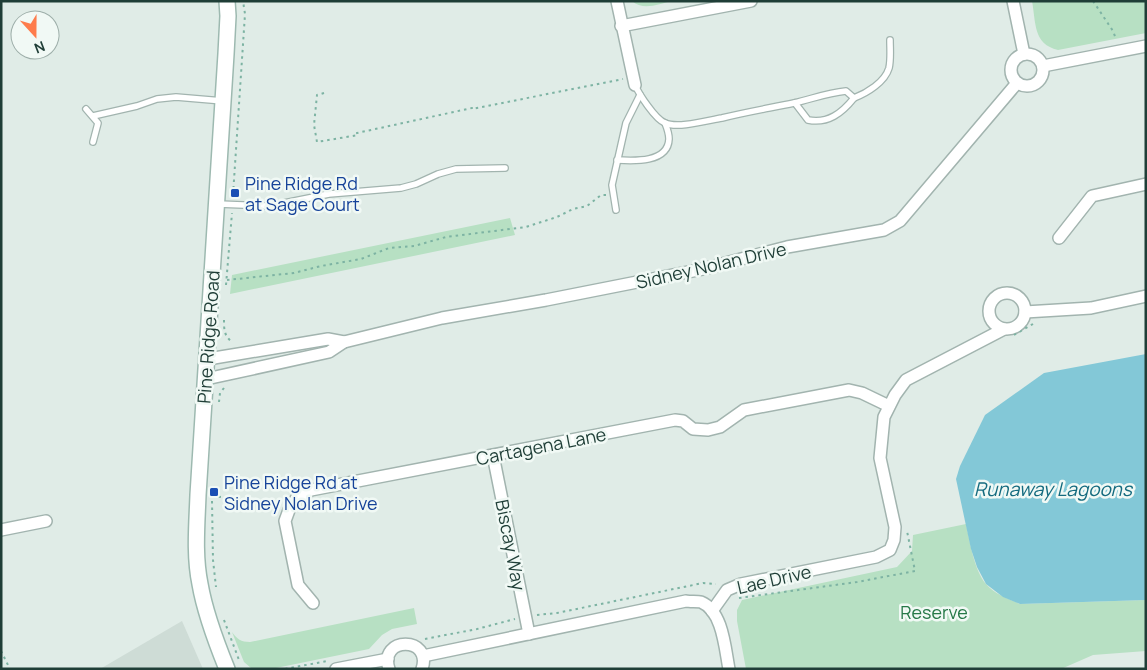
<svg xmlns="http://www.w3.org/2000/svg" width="1147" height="670" font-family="Manrope,sans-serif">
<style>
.built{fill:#cedcd6}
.park{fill:#b7e0c3}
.water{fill:#83c8d7}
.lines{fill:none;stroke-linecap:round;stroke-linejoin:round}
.lane-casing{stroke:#a2b4af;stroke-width:8}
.street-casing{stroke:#a2b4af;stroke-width:14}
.secondary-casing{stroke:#9db9b0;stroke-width:18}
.path{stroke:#7db3a3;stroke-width:2;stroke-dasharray:2.5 4;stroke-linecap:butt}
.lane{stroke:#fff;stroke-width:5.5}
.street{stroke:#fff;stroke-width:11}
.secondary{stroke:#fff;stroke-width:15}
.transit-dot{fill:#1a4fb4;stroke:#f1f9f5;stroke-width:2}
.labels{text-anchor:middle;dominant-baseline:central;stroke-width:5;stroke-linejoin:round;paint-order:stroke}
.transit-label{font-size:18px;fill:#164399;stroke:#f1f9f5;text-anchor:start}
.street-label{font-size:18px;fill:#1f3e37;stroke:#f1f9f5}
.park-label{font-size:18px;fill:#267948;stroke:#f1f9f5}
.water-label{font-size:19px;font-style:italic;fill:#146b7f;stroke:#f1f9f5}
</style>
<rect width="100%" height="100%" fill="#e0ece7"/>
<!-- built -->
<path class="built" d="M182,621L203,669H100Z"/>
<!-- park -->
<g class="park">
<path d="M632,1H672C659,4 643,11 632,1Z"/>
<path d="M1032,1H1146V33L1058,50C1033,44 1036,23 1032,1Z"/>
<path d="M510,218L515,235L230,294L232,275Z"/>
<path d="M966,524C970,542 974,570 986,584C994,594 1009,599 1020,604L1146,600V651L1093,655L1061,669H746L737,621V610L742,600L897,567L912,551L913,535Z"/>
<path d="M414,608L417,624L392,629L382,635L369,649L271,669L251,668L244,662L232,632C237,639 241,642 250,642Z"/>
</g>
<!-- water -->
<path class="water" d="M1146,354V600L1020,604L1003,597L986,584L977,567L971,549L956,479L960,466L985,415L1044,373Z"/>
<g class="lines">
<defs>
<g id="lane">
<path d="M635,85C639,94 655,119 665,123C678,129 709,120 722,118C746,112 770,108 794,103C812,99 826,93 846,91L854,98C867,93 885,82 889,68C891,60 890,49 890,40"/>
<path d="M795,103L808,120C828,124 842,113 854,98"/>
<path d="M86,109L98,123L93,142"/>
<path d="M93,116L137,106L157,99L176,97L223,101"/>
<path d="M617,160C634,161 668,163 669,139C669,134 667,128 665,123"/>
<path d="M218,204L269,206L329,194L401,188L416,184L438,174L456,169L505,168"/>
<path d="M616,210L612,185L626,123L640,95"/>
</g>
<g id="street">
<path d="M617,1L635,85"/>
<path d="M1013,1L1024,54"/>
<path d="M621,26L751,1"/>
<circle cx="1027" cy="70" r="16"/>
<path d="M1043,66L1146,46"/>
<path d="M1059,238L1092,196L1146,184"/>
<circle cx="1007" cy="311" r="18"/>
<path d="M1025,312L1091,308L1146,296"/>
<path d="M208,359L328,339L344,342"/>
<path d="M206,379L329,352L344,342L442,318L546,300L703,269L787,247L884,230L900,221L1017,83"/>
<path d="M493,455L529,634"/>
<path d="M1,530L46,521"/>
<path d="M313,603L298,585L285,521L289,510L296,499L311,490L675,420L683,421L693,429L708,430L720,427L744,410L849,390L862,393L889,406"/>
<path d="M712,611L727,590L741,584L876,557L890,550L894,540L895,527L880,458L884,417L895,395L906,380L1004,329"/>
<path d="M423,656L686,601C690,602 697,601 701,602C723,611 725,649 729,669"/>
<path d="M336,669L388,659"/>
<path d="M389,669C378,636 433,636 422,669"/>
</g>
<path id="secondary" d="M227,1L228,16L226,54L198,495C197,524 194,555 200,584C205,613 216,642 227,669"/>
</defs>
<!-- lane casing -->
<use href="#lane" class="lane-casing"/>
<!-- street casing -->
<use href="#street" class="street-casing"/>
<!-- secondary casing -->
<use href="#secondary" class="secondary-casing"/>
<!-- path -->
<g class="path">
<path d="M1093,1L1113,31L1116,39"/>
<path d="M324,93L317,95L314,125L317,142L358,135L357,133L472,108V109L623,79"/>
<path d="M233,195L245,14L243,1"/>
<path d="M227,280L294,273L321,266L361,259L389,248L414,246L446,237L526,227L557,217L573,209L587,206L601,195H606"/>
<path d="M226,285L232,213"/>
<path d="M224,320C224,329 224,336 232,342"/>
<path d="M1014,335L1033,324"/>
<path d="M219,402L220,393L224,388"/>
<path d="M212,496L279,504"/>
<path d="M212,501L213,560L216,587"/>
<path d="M739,598L857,582L915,571L907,531"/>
<path d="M537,615L557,613L703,583L716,584"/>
<path d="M224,620L239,660"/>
<path d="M425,639L477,629L515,619"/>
<path d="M1,651L10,669"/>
<path d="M285,669L327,661"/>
</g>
<!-- lane -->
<use href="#lane" class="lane"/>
<!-- street -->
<use href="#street" class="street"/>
<!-- secondary -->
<use href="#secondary" class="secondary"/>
</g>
<!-- markers -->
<g class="transit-dot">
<rect x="230" y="188" width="10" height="10" rx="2.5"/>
<rect x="209" y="487" width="10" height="10" rx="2.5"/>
</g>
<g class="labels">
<!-- transit labels -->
<g class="transit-label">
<text x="245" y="183">Pine Ridge Rd<tspan x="245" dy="21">at Sage Court</tspan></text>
<text x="224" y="482">Pine Ridge Rd at<tspan x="224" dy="21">Sidney Nolan Drive</tspan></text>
</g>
<!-- street labels -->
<g class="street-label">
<text transform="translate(711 265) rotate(-13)">Sidney Nolan Drive</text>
<text transform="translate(208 337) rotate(-86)">Pine Ridge Road</text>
<text transform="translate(541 446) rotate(-11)">Cartagena Lane</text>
<text transform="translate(511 545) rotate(79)">Biscay Way</text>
<text transform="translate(774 579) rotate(-13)">Lae Drive</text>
</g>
<!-- park labels -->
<g class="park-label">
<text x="934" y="612">Reserve</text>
</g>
<!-- water labels -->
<g class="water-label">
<text x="1053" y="489">Runaway Lagoons</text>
</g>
</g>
<!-- border -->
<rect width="1147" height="670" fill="none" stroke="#1f3e37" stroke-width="5"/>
<!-- north arrow -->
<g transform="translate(35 35) rotate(159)"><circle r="24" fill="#f1f9f5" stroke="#9daea9"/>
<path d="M0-4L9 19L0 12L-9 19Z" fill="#fe7c4c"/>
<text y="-8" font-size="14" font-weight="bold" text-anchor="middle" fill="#1f3e37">N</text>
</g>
</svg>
